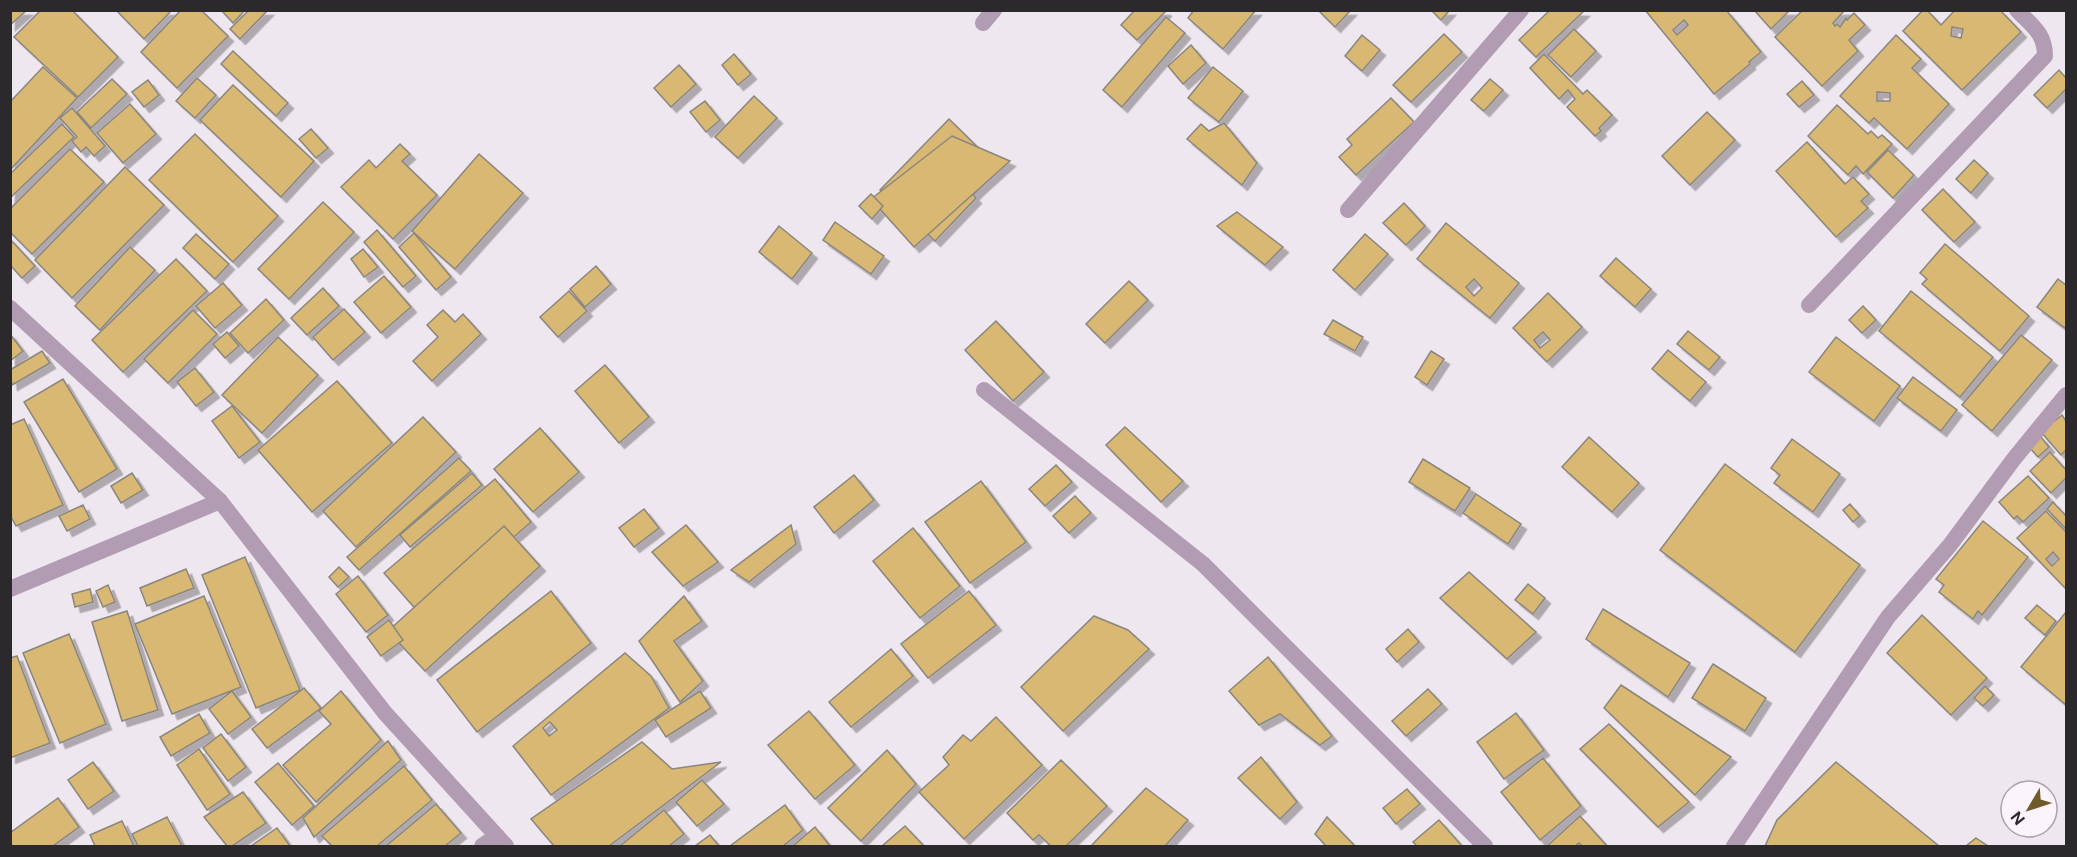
<svg xmlns="http://www.w3.org/2000/svg" width="2077" height="857" font-family="'DM Sans',sans-serif">
<style>
.building{fill:#d8b873;stroke:#8a867d;stroke-width:1.5;fill-rule:evenodd;filter:url(#shadow)}
.lines{fill:none;stroke-linecap:round;stroke-linejoin:round}
.minor{stroke:#b29cb4;stroke-width:16}
</style>
<defs>
<filter id="shadow"><feDropShadow dx="5.5" dy="5.5" stdDeviation="0" flood-color="#0004"/></filter>
</defs>
<rect width="100%" height="100%" fill="#eee7ef"/>
<!-- building -->
<g class="building">
<path d="M10,10H27L10,25Z"/>
<path d="M41,10H72L118,57L78,97L14,37Z"/>
<path d="M116,10H172L144,39Z"/>
<path d="M181,10H201L228,36L177,88L141,52Z"/>
<path d="M221,10H245L233,23Z"/>
<path d="M249,10H268L240,39L230,29Z"/>
<path d="M1135,10H1165L1166,11L1137,40L1121,25Z"/>
<path d="M1194,10H1256L1223,49L1188,18Z"/>
<path d="M1318,10H1351L1335,27Z"/>
<path d="M1431,10H1450L1441,20Z"/>
<path d="M1550,10L1584,11L1536,57L1519,40Z"/>
<path d="M1645,10H1726L1761,52L1749,62L1750,64L1714,94ZM1684,20L1688,25L1677,35L1673,30Z"/>
<path d="M1754,10H1790L1771,29Z"/>
<path d="M1803,10H1845L1833,23L1835,26L1837,24L1840,27L1846,18L1847,20L1854,13L1865,25L1849,40L1858,51L1822,86L1775,37Z"/>
<path d="M1923,10H1927L1941,25L1955,10H2000L2021,32L1962,90L1903,31ZM1952,27L1963,29L1961,38L1951,36Z"/>
<path d="M1166,17L1185,33L1122,107L1103,90Z"/>
<path d="M1574,29L1596,51L1571,77L1548,55Z"/>
<path d="M1444,34L1462,52L1411,102L1393,85Z"/>
<path d="M1362,35L1380,50L1362,71L1345,56Z"/>
<path d="M1896,35L1921,59L1912,68L1949,104L1907,149L1874,118L1869,123L1840,96ZM1877,92L1890,93V101H1877Z"/>
<path d="M1191,45L1206,63L1183,84L1168,66Z"/>
<path d="M233,51L288,103L276,116L221,64Z"/>
<path d="M734,54L751,74L738,85L722,65Z"/>
<path d="M1544,54L1583,94L1587,90L1612,115L1599,128L1601,131L1595,136L1567,107L1575,99L1568,90L1559,99L1530,68Z"/>
<path d="M679,65L696,84L671,107L654,88Z"/>
<path d="M43,67L77,98L10,170V102Z"/>
<path d="M1213,67L1243,91L1219,122L1188,98Z"/>
<path d="M2059,70L2066,78V89L2047,108L2034,95Z"/>
<path d="M197,78L216,95L195,118L176,101Z"/>
<path d="M112,79L127,94L91,128L77,112Z"/>
<path d="M1490,79L1503,90L1484,111L1471,100Z"/>
<path d="M148,80L159,95L144,107L132,92Z"/>
<path d="M1802,81L1814,95L1799,107L1787,94Z"/>
<path d="M233,85L314,161L281,197L200,120Z"/>
<path d="M754,96L777,118L738,158L715,137Z"/>
<path d="M1391,98L1414,122L1356,175L1339,157L1352,145L1347,139Z"/>
<path d="M705,101L720,120L706,132L690,112Z"/>
<path d="M130,104L156,134L123,163L97,133Z"/>
<path d="M1837,105L1868,134L1871,131L1878,138L1882,135L1892,144L1863,174L1856,166L1848,175L1808,136Z"/>
<path d="M72,108L105,146L94,156L86,147L81,152L72,141L77,137L60,118Z"/>
<path d="M1707,112L1735,140L1690,185L1662,156Z"/>
<path d="M949,119L999,168L973,195L976,198L935,241L920,227L909,239L891,221L901,210L880,190Z"/>
<path d="M1224,123L1257,163L1242,185L1187,139L1201,124L1209,131Z"/>
<path d="M62,124L74,137L10,198V174Z"/>
<path d="M311,129L328,148L316,158L299,139Z"/>
<path d="M195,134L278,216L233,262L149,180Z"/>
<path d="M952,136L1010,161L914,247L871,199Z"/>
<path d="M1807,142L1845,184L1853,177L1869,194L1861,201L1868,208L1836,237L1776,171Z"/>
<path d="M400,144L410,154L402,161L437,195L393,239L341,187L369,160L376,168Z"/>
<path d="M70,149L104,182L32,254L10,232V209Z"/>
<path d="M1888,150L1914,175L1893,198L1867,172Z"/>
<path d="M479,154L523,193L455,269L412,231Z"/>
<path d="M1974,160L1988,173L1971,193L1956,179Z"/>
<path d="M125,167L164,205L72,298L35,260Z"/>
<path d="M1943,189L1975,222L1954,242L1922,210Z"/>
<path d="M871,194L883,206L872,219L859,206Z"/>
<path d="M323,202L354,232L289,299L258,269Z"/>
<path d="M1404,203L1425,226L1406,245L1383,223Z"/>
<path d="M1237,212L1283,247L1265,265L1217,226Z"/>
<path d="M835,222L884,256L871,274L823,240Z"/>
<path d="M1446,223L1519,283L1490,318L1417,259ZM1474,279L1482,288L1474,296L1466,287Z"/>
<path d="M779,226L812,253L792,279L759,252Z"/>
<path d="M377,230L416,276L403,287L364,242Z"/>
<path d="M414,233L451,277L436,290L399,247Z"/>
<path d="M196,234L229,264L215,279L183,248Z"/>
<path d="M1365,234L1388,254L1355,290L1333,270Z"/>
<path d="M10,239L35,266L22,278L10,265Z"/>
<path d="M1945,244L2029,316L2000,351L1922,284L1927,279L1920,273Z"/>
<path d="M130,247L155,270L100,330L75,306Z"/>
<path d="M363,249L378,267L364,277L351,259Z"/>
<path d="M1616,258L1651,289L1635,307L1600,276Z"/>
<path d="M176,259L207,291L123,372L92,340Z"/>
<path d="M596,266L611,284L585,307L570,289Z"/>
<path d="M384,276L411,307L381,333L354,302Z"/>
<path d="M2058,279L2066,285V326L2065,328L2037,307Z"/>
<path d="M1129,281L1148,300L1105,343L1086,324Z"/>
<path d="M223,283L242,305L215,328L196,306Z"/>
<path d="M323,288L339,306L307,335L291,318Z"/>
<path d="M569,291L587,311L558,337L540,317Z"/>
<path d="M1911,291L1993,357L1960,397L1879,331Z"/>
<path d="M1548,293L1582,327L1547,362L1513,328ZM1543,332L1550,340L1540,348L1534,340Z"/>
<path d="M266,299L284,320L248,353L230,333Z"/>
<path d="M1863,306L1876,320L1862,333L1849,320Z"/>
<path d="M344,309L365,332L333,360L313,337Z"/>
<path d="M193,310L217,334L168,383L144,359Z"/>
<path d="M443,310L455,322L463,314L481,334L432,381L413,361L438,337L427,325Z"/>
<path d="M1333,320L1363,337L1355,351L1324,334Z"/>
<path d="M996,321L1044,372L1013,401L965,350Z"/>
<path d="M1688,331L1720,357L1709,370L1677,344Z"/>
<path d="M227,332L239,346L225,358L213,344Z"/>
<path d="M10,334L23,351L10,361Z"/>
<path d="M2021,335L2052,360L1992,431L1962,405Z"/>
<path d="M278,337L318,375L262,433L222,395Z"/>
<path d="M1836,337L1900,386L1874,421L1809,372Z"/>
<path d="M1668,350L1706,382L1690,401L1652,369Z"/>
<path d="M42,351L50,363L12,385L10,370Z"/>
<path d="M1431,351L1444,359L1427,385L1415,377Z"/>
<path d="M605,365L649,417L619,443L575,391Z"/>
<path d="M195,368L214,392L196,406L177,382Z"/>
<path d="M1913,377L1957,410L1941,431L1897,398Z"/>
<path d="M63,379L117,469L79,492L24,402Z"/>
<path d="M337,381L392,443L312,512L258,450Z"/>
<path d="M232,406L260,442L239,458L212,421Z"/>
<path d="M2062,415L2066,421V450L2061,455L2041,432Z"/>
<path d="M423,417L456,452L356,547L323,511Z"/>
<path d="M24,419L63,505L16,526L10,515V425Z"/>
<path d="M1125,427L1183,481L1161,502L1106,445Z"/>
<path d="M540,428L579,472L533,512L494,469Z"/>
<path d="M1589,437L1639,483L1612,512L1562,467Z"/>
<path d="M2041,437L2049,447L2038,457L2029,447Z"/>
<path d="M1792,439L1840,474L1813,512L1774,483L1780,475L1771,468Z"/>
<path d="M2050,452L2066,470V478L2051,493L2030,471Z"/>
<path d="M459,458L471,471L359,570L347,557Z"/>
<path d="M1423,459L1470,488L1455,511L1409,482Z"/>
<path d="M1725,464L1860,565L1795,652L1660,550Z"/>
<path d="M1056,465L1072,482L1045,506L1029,489Z"/>
<path d="M132,473L143,490L121,503L111,486Z"/>
<path d="M472,473L482,485L410,547L400,535Z"/>
<path d="M854,475L874,500L834,533L814,507Z"/>
<path d="M2028,476L2049,498L2023,522L2017,516L2014,519L1999,502Z"/>
<path d="M495,479L531,522L451,591L455,596L424,622L418,615L420,614L384,573Z"/>
<path d="M981,481L1026,542L970,583L925,522Z"/>
<path d="M1476,494L1521,524L1508,544L1463,513Z"/>
<path d="M1075,496L1091,513L1069,533L1053,516Z"/>
<path d="M2053,502L2066,516V529L2047,509Z"/>
<path d="M1850,504L1860,516L1853,522L1843,510Z"/>
<path d="M83,505L90,519L67,531L59,516Z"/>
<path d="M644,509L659,528L634,547L619,528Z"/>
<path d="M2046,511L2066,532V589L2017,538ZM2053,552L2059,559L2052,566L2046,559Z"/>
<path d="M1983,521L2028,557L1982,615L1978,611L1973,619L1939,592L1944,585L1936,579Z"/>
<path d="M686,525L718,562L683,586L652,552Z"/>
<path d="M791,525L796,544L749,582L731,570Z"/>
<path d="M504,526L540,566L425,671L388,631Z"/>
<path d="M913,528L960,586L920,618L873,561Z"/>
<path d="M245,557L300,690L256,708L202,575Z"/>
<path d="M339,567L349,577L338,587L329,577Z"/>
<path d="M186,569L194,588L147,606L140,588Z"/>
<path d="M1469,572L1536,632L1507,659L1440,598Z"/>
<path d="M358,576L388,615L366,632L336,594Z"/>
<path d="M1528,584L1545,598L1533,614L1515,600Z"/>
<path d="M108,585L115,602L103,607L96,591Z"/>
<path d="M90,589L93,602L75,607L72,594Z"/>
<path d="M551,591L591,643L477,732L437,680Z"/>
<path d="M969,591L996,625L928,678L901,644Z"/>
<path d="M204,596L241,687L172,714L135,624Z"/>
<path d="M684,596L702,621L674,641L703,681L680,702L639,641Z"/>
<path d="M2037,605L2056,621L2045,635L2025,618Z"/>
<path d="M1603,609L1690,663L1668,697L1586,639Z"/>
<path d="M127,611L158,710L122,721L92,622Z"/>
<path d="M2066,612V705L2021,667Z"/>
<path d="M1922,615L1987,678L1951,715L1887,653Z"/>
<path d="M1094,616L1128,630L1149,649L1063,731L1021,687Z"/>
<path d="M389,620L403,640L381,656L367,637Z"/>
<path d="M1408,629L1419,642L1397,662L1386,649Z"/>
<path d="M69,634L106,724L60,743L23,653Z"/>
<path d="M891,649L913,676L851,727L829,702Z"/>
<path d="M625,653L651,676L669,708L551,795L513,746ZM550,722L557,730L549,736L543,728Z"/>
<path d="M17,656L50,743L10,758V658Z"/>
<path d="M1268,657L1332,736L1320,745L1280,714L1259,725L1229,691Z"/>
<path d="M1713,664L1766,698L1745,731L1692,698Z"/>
<path d="M1621,685L1731,757L1695,795L1604,708Z"/>
<path d="M1985,686L1994,695L1983,706L1974,698Z"/>
<path d="M304,688L321,708L267,748L252,729Z"/>
<path d="M1428,689L1442,704L1406,736L1392,721Z"/>
<path d="M232,691L251,717L228,734L209,709Z"/>
<path d="M341,691L381,740L316,802L283,765L331,724L319,711Z"/>
<path d="M700,691L711,708L666,737L655,720Z"/>
<path d="M809,711L855,765L815,799L768,745Z"/>
<path d="M1516,713L1544,750L1504,779L1477,742Z"/>
<path d="M199,714L210,733L171,756L160,737Z"/>
<path d="M996,717L1042,765L964,839L919,792L949,765L943,757L963,735L971,741Z"/>
<path d="M1609,724L1689,802L1658,827L1580,749Z"/>
<path d="M221,734L246,767L228,781L203,748Z"/>
<path d="M388,741L401,760L314,837L303,818Z"/>
<path d="M642,742L672,769L721,762L609,846H554L531,819Z"/>
<path d="M199,749L230,794L207,810L177,765Z"/>
<path d="M887,750L916,784L861,841L828,808Z"/>
<path d="M1261,757L1297,802L1280,819L1238,778Z"/>
<path d="M1543,758L1581,806L1540,840L1501,792Z"/>
<path d="M1061,760L1107,806L1066,846H1051L1039,835L1033,840L1007,813Z"/>
<path d="M93,762L114,791L88,809L68,780Z"/>
<path d="M1836,762L1939,846H1765L1777,820Z"/>
<path d="M278,763L314,806L292,825L255,782Z"/>
<path d="M404,766L432,800L377,846H332L322,836Z"/>
<path d="M702,780L724,804L697,826L676,802Z"/>
<path d="M1146,788L1188,820L1165,846H1091Z"/>
<path d="M1407,789L1420,804L1396,824L1383,808Z"/>
<path d="M243,792L266,823L232,846H227L204,817Z"/>
<path d="M58,798L79,827L53,846H13L10,843V833Z"/>
<path d="M436,804L461,833L445,846H386Z"/>
<path d="M785,805L803,830L783,846H730Z"/>
<path d="M664,810L684,834L669,846H620Z"/>
<path d="M1580,816L1607,846H1582L1579,843L1575,846H1547Z"/>
<path d="M167,817L182,846H138L132,834Z"/>
<path d="M1327,817L1355,846H1326L1315,834Z"/>
<path d="M1439,820L1462,846H1417L1413,842Z"/>
<path d="M122,821L134,846H95L90,835Z"/>
<path d="M905,826L924,846H882Z"/>
<path d="M815,827L830,846H793Z"/>
<path d="M277,828L290,846H251Z"/>
<path d="M710,835L719,846H695Z"/>
<path d="M1976,838L1988,846H1966Z"/>
</g>
<g class="lines">
<!-- minor -->
<g class="minor">
<path d="M983,23L994,10"/>
<path d="M1348,210L1521,10"/>
<path d="M1809,305L2045,56C2045,33 2032,26 2017,10"/>
<path d="M10,308L220,501L385,713L506,846"/>
<path d="M984,390L1203,564L1485,846"/>
<path d="M10,589L220,501"/>
<path d="M482,846L497,836"/>
<path d="M1734,846L1888,617L1950,545L2013,460L2066,395"/>
</g>
</g>
<!-- border -->
<rect width="2077" height="857" fill="none" stroke="#2c292c" stroke-width="24"/>
<!-- north arrow -->
<g transform="translate(2029 809) rotate(231)"><circle r="28" fill="#fcf4fc" stroke="#a9a3a9" stroke-width="1.5"/>
<path d="M0-4.5L10 22L0 15L-10 22Z" fill="#705a2a"/>
<text y="-9" font-size="16" font-weight="bold" text-anchor="middle" fill="#2c292c">N</text>
</g>
</svg>
